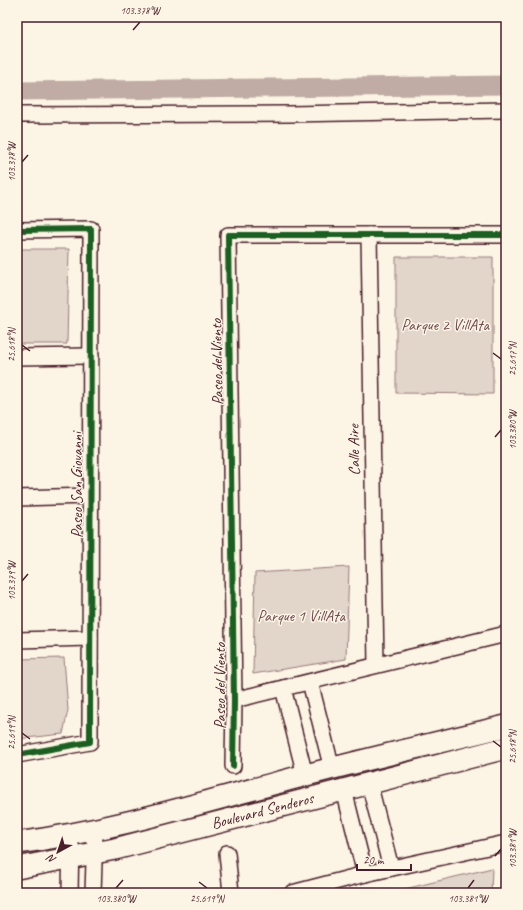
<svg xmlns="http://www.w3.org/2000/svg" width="523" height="910" font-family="Caveat,sans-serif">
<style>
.green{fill:#e2d5ca;stroke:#967a7a}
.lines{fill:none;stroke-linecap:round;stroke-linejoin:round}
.canal{stroke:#c0aca5;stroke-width:19}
.minor-casing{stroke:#4a1f2b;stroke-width:18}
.secondary-casing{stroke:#4a1f2b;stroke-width:24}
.minor{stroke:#fcf5e5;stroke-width:15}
.secondary{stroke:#fcf5e5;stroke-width:21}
.cycleway-casing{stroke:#fcf5e5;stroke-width:8}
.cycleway{stroke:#1b5e20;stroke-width:6}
.ticks{fill:none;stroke:#4a1f2b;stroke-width:1.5}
.labels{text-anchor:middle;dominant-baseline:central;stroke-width:3;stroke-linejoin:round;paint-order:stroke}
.park-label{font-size:16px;fill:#704c53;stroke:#fcf5e5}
.street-label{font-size:16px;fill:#4a1f2b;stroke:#fcf5e5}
.neatline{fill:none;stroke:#4a1f2b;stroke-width:1.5}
.ticks-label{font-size:10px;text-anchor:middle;fill:#4a1f2b}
</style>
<rect width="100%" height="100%" fill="#fcf5e5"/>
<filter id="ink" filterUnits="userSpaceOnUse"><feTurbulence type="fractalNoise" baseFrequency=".025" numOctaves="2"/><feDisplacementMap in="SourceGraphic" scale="8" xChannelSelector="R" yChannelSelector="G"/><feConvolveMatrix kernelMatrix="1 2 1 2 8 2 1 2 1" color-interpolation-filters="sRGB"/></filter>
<g filter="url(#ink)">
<!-- green -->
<g class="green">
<path d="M17,249H69L67,344H17Z"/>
<path d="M396,257H493V394L396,393Z"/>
<path d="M349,567L346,659L253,674L255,573Z"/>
<path d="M64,658L68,710L63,734L17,739V659Z"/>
<path d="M492,868L491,893H388Z"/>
</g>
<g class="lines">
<!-- canal -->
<path class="canal" d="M17,91L506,85"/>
<defs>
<g id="minor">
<path d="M17,115L289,114L506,110"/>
<path d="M17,230L91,229L90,742L17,755"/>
<path d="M369,235L376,665"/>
<path d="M17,357L91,356"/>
<path d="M17,498L90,496"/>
<path d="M17,640L90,638"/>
<path d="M310,682L332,769"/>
<path d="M283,688L305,775"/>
<path d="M234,700L506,634"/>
<path d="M233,766L234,700L228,235H506"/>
<path d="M369,783L391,868"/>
<path d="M344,790L365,874"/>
<path d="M227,853L231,893"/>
<path d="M70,893L71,835"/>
<path d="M93,893L95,830"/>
<path d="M292,893L365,874L506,843"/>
</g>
<g id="secondary">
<path d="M17,843C116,830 210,800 306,775C372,758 439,742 506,726"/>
<path id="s1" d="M17,868L115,849L506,748"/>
</g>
</defs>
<!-- minor casing -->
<use href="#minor" class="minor-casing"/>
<!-- secondary casing -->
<use href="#secondary" class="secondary-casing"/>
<!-- minor -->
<use href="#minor" class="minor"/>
<!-- secondary -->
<use href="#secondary" class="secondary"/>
<defs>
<g id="cycleway">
<path d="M17,230L91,229L90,742L17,755"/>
<path d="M233,766L234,700L228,235H506"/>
</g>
</defs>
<!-- cycleway casing -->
<use href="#cycleway" class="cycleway-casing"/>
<!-- cycleway -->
<use href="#cycleway" class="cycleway"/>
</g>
</g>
<!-- ticks -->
<path class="ticks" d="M133,30L140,22M22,162L28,155M22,345L30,351M493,353L501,359M495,437L501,430M22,581L28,574M22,733L30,739M493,741L501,747M495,856L501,849M199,882L207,888M116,888L123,880M468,888L474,880"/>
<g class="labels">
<!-- park labels -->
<g class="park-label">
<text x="445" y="325">Parque 2 VillAta</text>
<text x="301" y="616">Parque 1 VillAta</text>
</g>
<!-- street labels -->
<g class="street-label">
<text transform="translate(217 362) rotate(-91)">Paseo del Viento</text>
<text transform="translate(354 450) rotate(-91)">Calle Aire</text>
<text transform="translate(77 485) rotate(-90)">Paseo San Giovanni</text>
<text transform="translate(220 686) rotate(-90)">Paseo del Viento</text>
<text stroke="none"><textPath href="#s1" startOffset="252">Boulevard Senderos</textPath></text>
</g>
</g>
<!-- margin -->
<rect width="523" height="910" fill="none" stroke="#fcf5e5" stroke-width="44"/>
<!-- north arrow -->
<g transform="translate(58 852) rotate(220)" stroke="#fcf5e5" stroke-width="3" paint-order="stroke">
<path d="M0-3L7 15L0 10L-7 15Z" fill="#4a1f2b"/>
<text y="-6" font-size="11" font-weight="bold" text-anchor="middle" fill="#4a1f2b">N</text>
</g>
<!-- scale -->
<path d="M357 864v6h54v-6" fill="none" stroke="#4a1f2b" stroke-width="2"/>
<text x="363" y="864" font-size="12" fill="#4a1f2b" stroke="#fcf5e5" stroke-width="3" paint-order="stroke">20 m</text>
<rect x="22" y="22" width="479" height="866" class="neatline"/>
<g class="ticks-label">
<text x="140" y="14">103.378°W</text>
<text transform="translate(11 162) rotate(-90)" y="4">103.378°W</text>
<text transform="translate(11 345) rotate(-90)" y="4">25.618°N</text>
<text transform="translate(512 359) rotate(-90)" y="4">25.617°N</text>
<text transform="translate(512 430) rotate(-90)" y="4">103.380°W</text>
<text transform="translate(11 581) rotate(-90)" y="4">103.379°W</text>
<text transform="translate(11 733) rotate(-90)" y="4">25.619°N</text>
<text transform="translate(512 747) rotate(-90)" y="4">25.618°N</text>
<text transform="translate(512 849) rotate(-90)" y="4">103.381°W</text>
<text x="116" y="902">103.380°W</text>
<text x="207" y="902">25.619°N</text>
<text x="468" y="902">103.381°W</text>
</g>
</svg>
